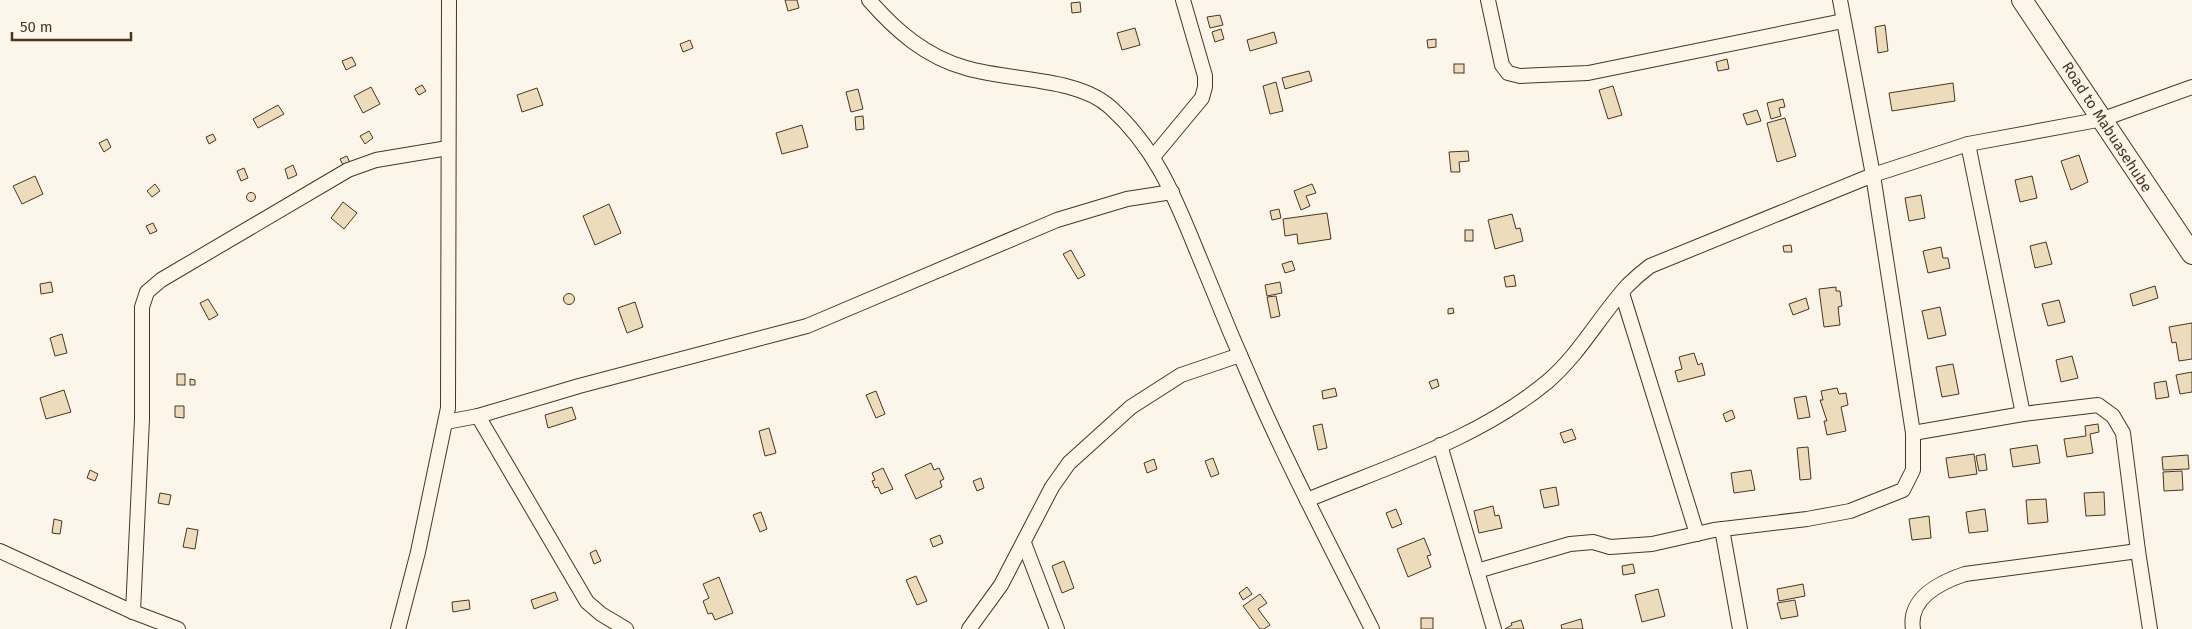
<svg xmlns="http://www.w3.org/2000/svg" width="2192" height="629" font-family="'Fira Sans',sans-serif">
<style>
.building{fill:#ecdcbc;stroke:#4a3520}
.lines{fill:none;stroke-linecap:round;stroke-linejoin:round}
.street-casing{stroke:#4a3520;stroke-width:16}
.secondary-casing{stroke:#4a3520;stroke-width:22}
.street{stroke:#fbf6e9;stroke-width:14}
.secondary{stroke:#fbf6e9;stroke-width:20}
.labels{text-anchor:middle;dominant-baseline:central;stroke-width:4;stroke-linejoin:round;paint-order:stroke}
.street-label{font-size:15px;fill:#4a3520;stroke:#fbf6e9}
</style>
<rect width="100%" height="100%" fill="#fbf6e9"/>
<!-- building -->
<g class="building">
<path d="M785,0H797L799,8L788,11Z"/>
<path d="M1080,2L1081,12L1072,13L1071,3Z"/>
<path d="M1220,15L1223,25L1210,28L1207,17Z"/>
<path d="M1885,25L1888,51L1878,53L1875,27Z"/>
<path d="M1135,28L1140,45L1122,50L1117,33Z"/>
<path d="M1221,29L1224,39L1215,42L1212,32Z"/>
<path d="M1274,32L1277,43L1250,51L1247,40Z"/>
<path d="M1436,39V47L1428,48L1427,40Z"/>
<path d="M690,40L693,48L683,52L680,44Z"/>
<path d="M352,57L356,65L346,70L342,61Z"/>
<path d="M1727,59L1729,69L1718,71L1716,62Z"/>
<rect x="1454" y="64" width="10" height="9"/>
<path d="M1309,71L1312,81L1285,89L1282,78Z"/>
<path d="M1276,82L1283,111L1270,114L1263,86Z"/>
<path d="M1953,83L1955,101L1892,111L1889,93Z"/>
<path d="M422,85L426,91L419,95L415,89Z"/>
<path d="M1613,86L1622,115L1608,119L1599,90Z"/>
<path d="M371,87L380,104L363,113L354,96Z"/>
<path d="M537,88L543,105L522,112L517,95Z"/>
<path d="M858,89L863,109L851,112L846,92Z"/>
<path d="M1783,99L1785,107L1779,108L1781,116L1771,119L1767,103Z"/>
<path d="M278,105L284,114L258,128L253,119Z"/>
<path d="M1757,110L1761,121L1747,125L1743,114Z"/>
<path d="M863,116L864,129L856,130L855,117Z"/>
<path d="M1785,118L1796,156L1777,162L1767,123Z"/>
<path d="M802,125L808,147L782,154L776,133Z"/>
<path d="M369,131L373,138L365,144L360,136Z"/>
<path d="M213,134L216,140L209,144L206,137Z"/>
<path d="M107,139L111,147L104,152L99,143Z"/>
<path d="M1468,151L1469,161L1459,162L1460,172H1451L1449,152Z"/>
<path d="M2079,155L2088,182L2071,190L2061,161Z"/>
<path d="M347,156L350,163L344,167L340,159Z"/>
<path d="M293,165L297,175L288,179L285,169Z"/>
<path d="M244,168L248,178L241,181L237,171Z"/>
<path d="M35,176L43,194L22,204L13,186Z"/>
<path d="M2032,176L2037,198L2020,202L2015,180Z"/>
<path d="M155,184L160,191L152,197L147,191Z"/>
<path d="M1312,184L1316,193L1306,196L1310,206L1301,210L1294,191Z"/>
<circle cx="251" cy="197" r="4.5"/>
<path d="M1921,195L1925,218L1909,221L1905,198Z"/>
<path d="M343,202L357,213L344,229L331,218Z"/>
<path d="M609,204L621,233L595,245L583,216Z"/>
<path d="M1279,209L1281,218L1272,220L1270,211Z"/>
<path d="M1327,213L1331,239L1298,244L1297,234L1285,236L1283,219Z"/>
<path d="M1512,214L1516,229L1520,228L1523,241L1495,249L1488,220Z"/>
<path d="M153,223L157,231L150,234L146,226Z"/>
<rect x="1465" y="230" width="8" height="11"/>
<path d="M2046,242L2052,264L2035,268L2030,246Z"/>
<path d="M1791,245L1792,252H1784L1783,246Z"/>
<path d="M1941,247L1943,258H1948L1950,268L1928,273L1923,251Z"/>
<path d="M1071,250L1085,275L1078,279L1063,254Z"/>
<path d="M1292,261L1295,270L1285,273L1282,264Z"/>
<path d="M1514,275L1516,286L1506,287L1504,277Z"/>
<path d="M51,282L53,292L41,294L40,284Z"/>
<path d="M1280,282L1282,293L1267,296L1265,285Z"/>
<path d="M2155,286L2158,298L2133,306L2130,294Z"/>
<path d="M1836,287V291H1840L1842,306L1838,307L1840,325L1824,327L1819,289Z"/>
<circle cx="569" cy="299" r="5.5"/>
<path d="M1276,296L1280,316L1271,318L1267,297Z"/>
<path d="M1806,298L1809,309L1793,315L1789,304Z"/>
<path d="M208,299L218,315L209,320L200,303Z"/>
<path d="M2059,300L2065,322L2048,326L2042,304Z"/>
<path d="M635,302L643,327L627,333L618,308Z"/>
<path d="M1940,307L1946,335L1928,339L1922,311Z"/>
<path d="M1453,308L1454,313L1448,314V309Z"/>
<path d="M2192,323V359L2179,361L2176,342L2172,343L2169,327Z"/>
<path d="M62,334L67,353L55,356L50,338Z"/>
<path d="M1694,353L1698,365L1702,363L1705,375L1678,382L1675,371L1682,369L1679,357Z"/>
<path d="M2072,356L2078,378L2061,382L2056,360Z"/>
<path d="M1953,364L1959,394L1942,397L1936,367Z"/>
<path d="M2192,372V392L2180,394L2176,375Z"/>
<rect x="177" y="374" width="8" height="11"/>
<path d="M190,379L195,380V385H190Z"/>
<path d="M1437,379L1439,386L1432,389L1429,382Z"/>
<path d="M2166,381L2169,397L2156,399L2154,383Z"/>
<path d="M1335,388L1337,396L1323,399L1322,391Z"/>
<path d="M1837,388L1839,394L1846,393L1848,405L1841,407L1846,431L1827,435L1824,421H1827L1820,400H1823L1821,391Z"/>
<path d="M64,390L71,412L46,419L40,398Z"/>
<path d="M876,391L885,414L876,418L866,395Z"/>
<path d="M1806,396L1810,417L1798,419L1794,398Z"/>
<path d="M175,406H184V418L175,417Z"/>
<path d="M572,407L576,419L548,428L545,415Z"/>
<path d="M1732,410L1735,418L1726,422L1723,414Z"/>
<path d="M1322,424L1327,448L1318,450L1313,426Z"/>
<path d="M2098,424L2099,432L2090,434L2093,453L2067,457L2064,439L2086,436L2085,426Z"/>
<path d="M769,428L776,453L765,456L759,431Z"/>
<path d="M1572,429L1576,439L1564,443L1560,433Z"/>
<path d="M2037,445L2040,463L2013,467L2010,449Z"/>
<path d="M1808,447L1811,479L1800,480L1797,448Z"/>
<path d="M1974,454L1977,474L1949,478L1946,458Z"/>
<path d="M1985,454L1987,470L1979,471L1976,456Z"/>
<path d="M2188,455L2189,469L2163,470L2162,457Z"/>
<path d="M1213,458L1219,474L1211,477L1205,461Z"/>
<path d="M1154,459L1157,469L1147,473L1144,463Z"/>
<path d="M931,463L934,470L939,468L944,479L940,481L942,487L916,499L905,475Z"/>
<path d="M883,468L893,489L881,494L878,487L875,488L872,481L875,480L872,473Z"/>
<path d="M90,470L98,474L95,481L87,478Z"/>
<path d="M1751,470L1755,490L1734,493L1731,473Z"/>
<path d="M2182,471L2183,490L2164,491L2163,472Z"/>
<path d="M981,478L984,488L977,491L973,481Z"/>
<path d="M1556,487L1559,505L1544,508L1540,490Z"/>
<path d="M2104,492L2105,515L2086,516L2084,493Z"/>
<path d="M160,493L171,495L169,505L158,503Z"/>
<path d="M2046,499L2048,522L2028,524L2026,500Z"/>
<path d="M1493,506L1495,516L1499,515L1502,528L1479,533L1474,511Z"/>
<path d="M1396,509L1402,524L1392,528L1386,513Z"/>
<path d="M1985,509L1988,531L1969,533L1966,512Z"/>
<path d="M761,512L767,529L760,532L753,515Z"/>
<path d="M1929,516L1931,538L1912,540L1909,519Z"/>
<path d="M54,519L62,521L60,534L52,533Z"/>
<path d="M187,528L198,530L195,549L183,547Z"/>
<path d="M940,535L943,543L933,547L930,539Z"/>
<path d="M1424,538L1431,555L1427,556L1431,567L1408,577L1397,549Z"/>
<path d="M596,550L601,561L594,564L590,553Z"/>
<path d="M1064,561L1074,588L1062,593L1052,566Z"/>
<path d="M1633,564L1635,573L1623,575L1622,566Z"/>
<path d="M916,576L927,601L917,605L906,580Z"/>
<path d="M719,577L733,613L715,620L712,613L708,614L703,601L709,598L703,584Z"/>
<path d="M1803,584L1805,596L1779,601L1777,589Z"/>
<path d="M1247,587L1252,594L1243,600L1239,593Z"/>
<path d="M1658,589L1665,616L1642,622L1635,595Z"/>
<path d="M555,592L558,600L534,609L531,600Z"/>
<path d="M1260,594L1267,603L1258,609L1270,625L1264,629H1260L1243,606Z"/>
<path d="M469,600L470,609L453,612L452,602Z"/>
<path d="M1795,600L1798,616L1781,619L1777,603Z"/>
<rect x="1421" y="618" width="12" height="11"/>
<path d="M1581,619L1583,629H1562L1561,625Z"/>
<path d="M1521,620L1524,629H1505L1512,625L1511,623Z"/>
</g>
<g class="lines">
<defs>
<g id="street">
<path d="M869,0C896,31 926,57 966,68C1009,81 1077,77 1110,107C1160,152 1178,206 1203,266C1221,311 1240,356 1260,401C1294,478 1334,553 1372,629"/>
<path d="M1488,0L1502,65L1508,73L1520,76L1588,73L1843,21"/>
<path d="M1968,144L2023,414"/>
<path d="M1153,157L1202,98L1205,87V76L1183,0"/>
<path d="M1622,293L1697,534"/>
<path d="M478,416L587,602L601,614L626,629"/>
<path d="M446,422L478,416L579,386L807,326L1057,220L1127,199L1172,192"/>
<path d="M1913,433L2023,414L2098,405L2113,416L2123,433L2138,551"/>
<path d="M1440,445L1494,629"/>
<path d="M1307,500C1389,466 1478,439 1547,382C1579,355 1599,317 1627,286C1634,279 1642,272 1650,266L1873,175L1968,144L2103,119L2192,87"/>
<path d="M1722,529L1740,629"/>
<path d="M1024,543L1057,629"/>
<path d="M0,551L133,612L178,629"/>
<path d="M1477,571L1570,544L1593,542L1610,547L1652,544L1714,530L1807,519L1850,511L1903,490L1913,470V433L1873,175L1840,0"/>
<path d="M133,612L142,419V307L147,292L161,280L348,170L376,160L448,148"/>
<path d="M398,629L418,552L448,408L449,0"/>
<path d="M969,629L1001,585L1052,487L1069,463L1131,407L1181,375L1240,355"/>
<path d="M1913,629C1908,598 1941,582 1965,574L2138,551L2150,629"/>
</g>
<path id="secondary" d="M2022,0L2192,254"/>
</defs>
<!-- street casing -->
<use href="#street" class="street-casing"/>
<!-- secondary casing -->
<use href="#secondary" class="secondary-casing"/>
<!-- street -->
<use href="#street" class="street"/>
<!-- secondary -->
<use href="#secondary" class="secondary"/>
</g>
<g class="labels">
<!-- street labels -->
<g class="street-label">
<text transform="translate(2107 127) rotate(57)">Road to Mabuasehube</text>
</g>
</g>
<!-- scale -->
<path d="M12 32v8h119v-8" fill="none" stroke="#4a3520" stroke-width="2.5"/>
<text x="20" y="32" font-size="15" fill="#4a3520" stroke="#fbf6e9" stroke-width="4" paint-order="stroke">50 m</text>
</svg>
